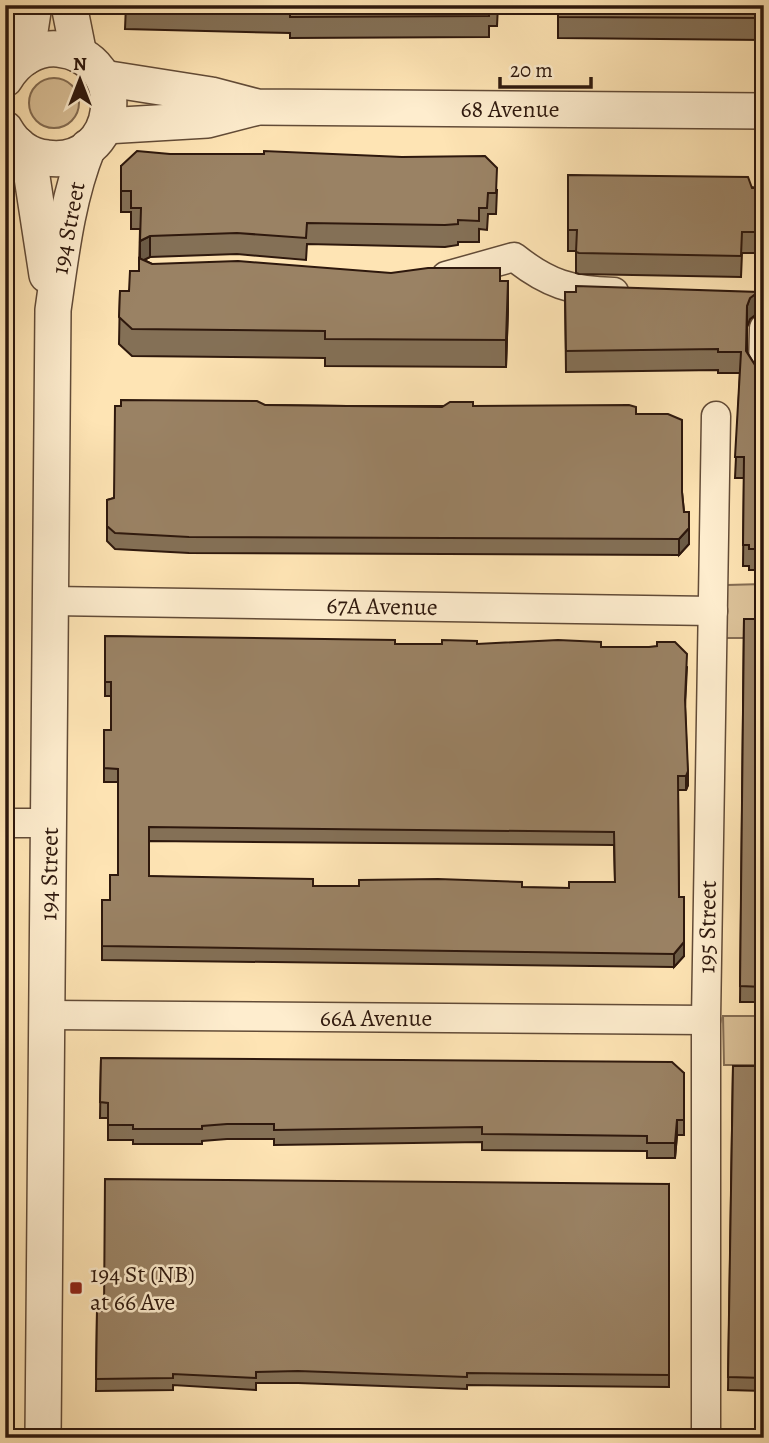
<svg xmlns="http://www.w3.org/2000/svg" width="769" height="1443" font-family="Alegreya,serif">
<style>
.green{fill:#dbc198;stroke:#846c52;stroke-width:2}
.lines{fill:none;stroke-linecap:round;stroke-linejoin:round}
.minor-casing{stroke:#624b37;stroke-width:31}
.tertiary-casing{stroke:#624b37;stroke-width:38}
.minor{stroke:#feedce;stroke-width:28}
.tertiary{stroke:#feedce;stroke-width:35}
.wall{fill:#847056;stroke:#2e180d;stroke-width:2;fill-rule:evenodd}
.shaded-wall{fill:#6c5b46;stroke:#2e180d;stroke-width:2}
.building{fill:#9a8264;stroke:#2e180d;stroke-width:2;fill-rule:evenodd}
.poi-dot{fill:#8f2418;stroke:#feedce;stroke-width:2.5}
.labels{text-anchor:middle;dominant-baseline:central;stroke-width:5;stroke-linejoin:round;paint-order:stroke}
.street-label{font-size:24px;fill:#2e180d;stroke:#feedce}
.poi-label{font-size:24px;fill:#2e180d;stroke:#feedce;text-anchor:start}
</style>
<rect width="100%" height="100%" fill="#fee4b4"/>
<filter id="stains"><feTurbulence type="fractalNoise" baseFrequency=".00286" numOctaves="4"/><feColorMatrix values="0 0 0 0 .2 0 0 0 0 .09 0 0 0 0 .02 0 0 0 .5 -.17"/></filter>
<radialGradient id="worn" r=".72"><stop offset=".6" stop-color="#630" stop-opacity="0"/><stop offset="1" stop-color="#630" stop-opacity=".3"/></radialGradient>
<!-- green -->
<g class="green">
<path d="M5,5H25L12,46L5,52Z"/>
<circle cx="54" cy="103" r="25"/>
<path d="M764,584V638H725L727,585Z"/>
<path d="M723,1016H764V1065H724Z"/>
</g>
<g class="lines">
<defs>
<g id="minor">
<path d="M446,276L514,257C548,284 571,291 614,292"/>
<path d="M763,372L764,328"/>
<path d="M52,601L713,611"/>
<path d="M5,823H49"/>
<path d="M47,1015L706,1020"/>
<path d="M706,1438V1020L716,416"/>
</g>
<g id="tertiary">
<path d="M69,5L79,55"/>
<path d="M26,57L34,5"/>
<path d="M103,78L211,95L257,107L764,111"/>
<path d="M5,79C16,60 36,47 58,49C134,57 120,168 47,158C29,156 14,145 5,129"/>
<path d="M105,126L207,120L254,108"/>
<path d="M18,145L32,177L47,275"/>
<path d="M43,1438L53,310C61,254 67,199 88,147"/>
</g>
</defs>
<!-- minor casing -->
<use href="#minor" class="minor-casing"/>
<!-- tertiary casing -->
<use href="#tertiary" class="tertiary-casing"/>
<!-- minor -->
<use href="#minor" class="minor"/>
<!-- tertiary -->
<use href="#tertiary" class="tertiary"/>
</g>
<!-- wall -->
<g class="wall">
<path d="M126,5H498L497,26H489V37L290,38V33L125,29Z"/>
<path d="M558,5H764V40L558,38Z"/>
<path d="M121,166L497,190L496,214H488L487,230L479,229V242H458V245L445,247L307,244L306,260L237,254L150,257L144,260L152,264L500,281L508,308L506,367L325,366V358L132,356L119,344L120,291H129L139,271L140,229H131V212H121Z"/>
<path d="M568,175L764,188V253H742L741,277L579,274L576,273V251H568Z"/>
<path d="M565,292L758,313L750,319L747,327V352L755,365H764V570H749V566H743L744,478H735L740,373H718V370L566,372Z"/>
<path d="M265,405L347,406H473L636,414L682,492L684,512L689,544L679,555L189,553L115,549L107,541V500L114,498Z"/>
<path d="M744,619H764V1002H740Z"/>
<path d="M105,636L395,644H477L601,647L687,667L685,707L688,785L686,790H678L679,897L684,956L674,967L102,960V900H110L118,875V782H104V730H111V696H105ZM149,841L614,845L615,882L569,888L313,886L149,876Z"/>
<path d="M101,1058L684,1073V1135H677L675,1158H647V1151L482,1150V1142L274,1145V1139H227L202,1141V1144H133V1140H108V1118H100Z"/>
<path d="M733,1066H764V1391L728,1390Z"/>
<path d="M669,1184V1387L467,1385V1389L298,1383H256V1390L173,1385V1390L96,1391L97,1311H104Z"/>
</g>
<!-- shaded-wall -->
<g class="shaded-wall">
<path d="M150,236V257L140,262V241Z"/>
<path d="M508,281V308L506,367V340Z"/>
<path d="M758,292V313L750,319L747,327V306L750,298Z"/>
<path d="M689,528V544L679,555V539Z"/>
<path d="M688,771V785L686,790V776Z"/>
<path d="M684,942V956L674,967V954Z"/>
<path d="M677,1120V1135L675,1158V1143Z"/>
</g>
<!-- building -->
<g class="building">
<path d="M126,5H489V16L290,17V11L125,7Z"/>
<path d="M558,5H764V18L558,17Z"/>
<path d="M137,151L170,154H264V151L402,157L485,156L497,168L496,193H488L487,208H479V221L458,220V224L445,225L307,223L306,238L237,233L150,236L140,241L141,208H131V191H121V166Z"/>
<path d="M568,175L748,177L752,188H764V232H742L741,256L579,253L576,252L577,230H568Z"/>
<path d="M139,258L152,264L238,261L391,273L428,268H500V281H508L506,340L325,339V331L132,329L119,317L120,291H129L130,271H139Z"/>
<path d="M576,286L758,292L750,298L747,306L746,351L755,365H764V549H749V545H743L744,457H735L741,352H718V349L566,351L565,292H576Z"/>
<path d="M121,400L257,401L265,405L347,406L442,407L450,402H473V406L629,405L636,407V414H668L682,420V492L684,512H689V528L679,539L189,537L115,533L107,526V500L114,498L115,406H121Z"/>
<path d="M744,619H764V987L740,986Z"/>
<path d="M105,636L395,640V644H442V640L477,641V644L558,640L601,642V647H649L657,646V642H675L687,654L685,700L688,771L686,776H678L679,897H684V942L674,954L102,946V900H110V875H118V769L104,768V730H111V682H105ZM149,827L614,832L615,882H569V888L522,887V882L438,879L359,880V886H313V879L149,876Z"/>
<path d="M101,1058L672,1062L684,1073V1120H677L675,1143H647V1136L482,1134V1127L274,1130V1124H227L202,1126V1129H133V1125H108V1103L100,1102Z"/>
<path d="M733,1066H764V1378L728,1377Z"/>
<path d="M105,1179L669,1184V1375L467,1373V1377L298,1371L256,1372V1378L173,1374V1378L96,1379L97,1311H104Z"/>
</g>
<!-- markers -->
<rect class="poi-dot" x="69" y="1281" width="14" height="14" rx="3.5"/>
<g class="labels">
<!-- street labels -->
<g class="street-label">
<text x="510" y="109">68 Avenue</text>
<text transform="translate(68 228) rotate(-79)">194 Street</text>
<text transform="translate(382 606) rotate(1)">67A Avenue</text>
<text transform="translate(49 874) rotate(-89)">194 Street</text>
<text transform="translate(707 927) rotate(-89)">195 Street</text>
<text x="376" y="1018">66A Avenue</text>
</g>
<!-- poi labels -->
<g class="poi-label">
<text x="90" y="1274">194 St (NB)<tspan x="90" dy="28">at 66 Ave</tspan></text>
</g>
</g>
<!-- margin -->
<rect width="769" height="1443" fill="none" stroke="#fee4b4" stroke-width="28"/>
<rect x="7" y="7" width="755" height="1429" fill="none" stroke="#2e180d" stroke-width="3.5"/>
<rect x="14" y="14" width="741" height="1415" fill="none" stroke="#2e180d" stroke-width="2"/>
<!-- north arrow -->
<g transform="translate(80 80)" stroke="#feedce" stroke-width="5" paint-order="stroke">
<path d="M0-5L12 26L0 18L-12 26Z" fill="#2e180d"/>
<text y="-10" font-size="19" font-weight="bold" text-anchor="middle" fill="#2e180d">N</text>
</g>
<!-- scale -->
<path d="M500 77v10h91v-10" fill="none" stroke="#2e180d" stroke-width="3.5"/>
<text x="510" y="77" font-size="21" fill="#2e180d" stroke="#feedce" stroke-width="5" paint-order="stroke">20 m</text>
<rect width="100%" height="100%" filter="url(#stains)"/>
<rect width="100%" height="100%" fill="url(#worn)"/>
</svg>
